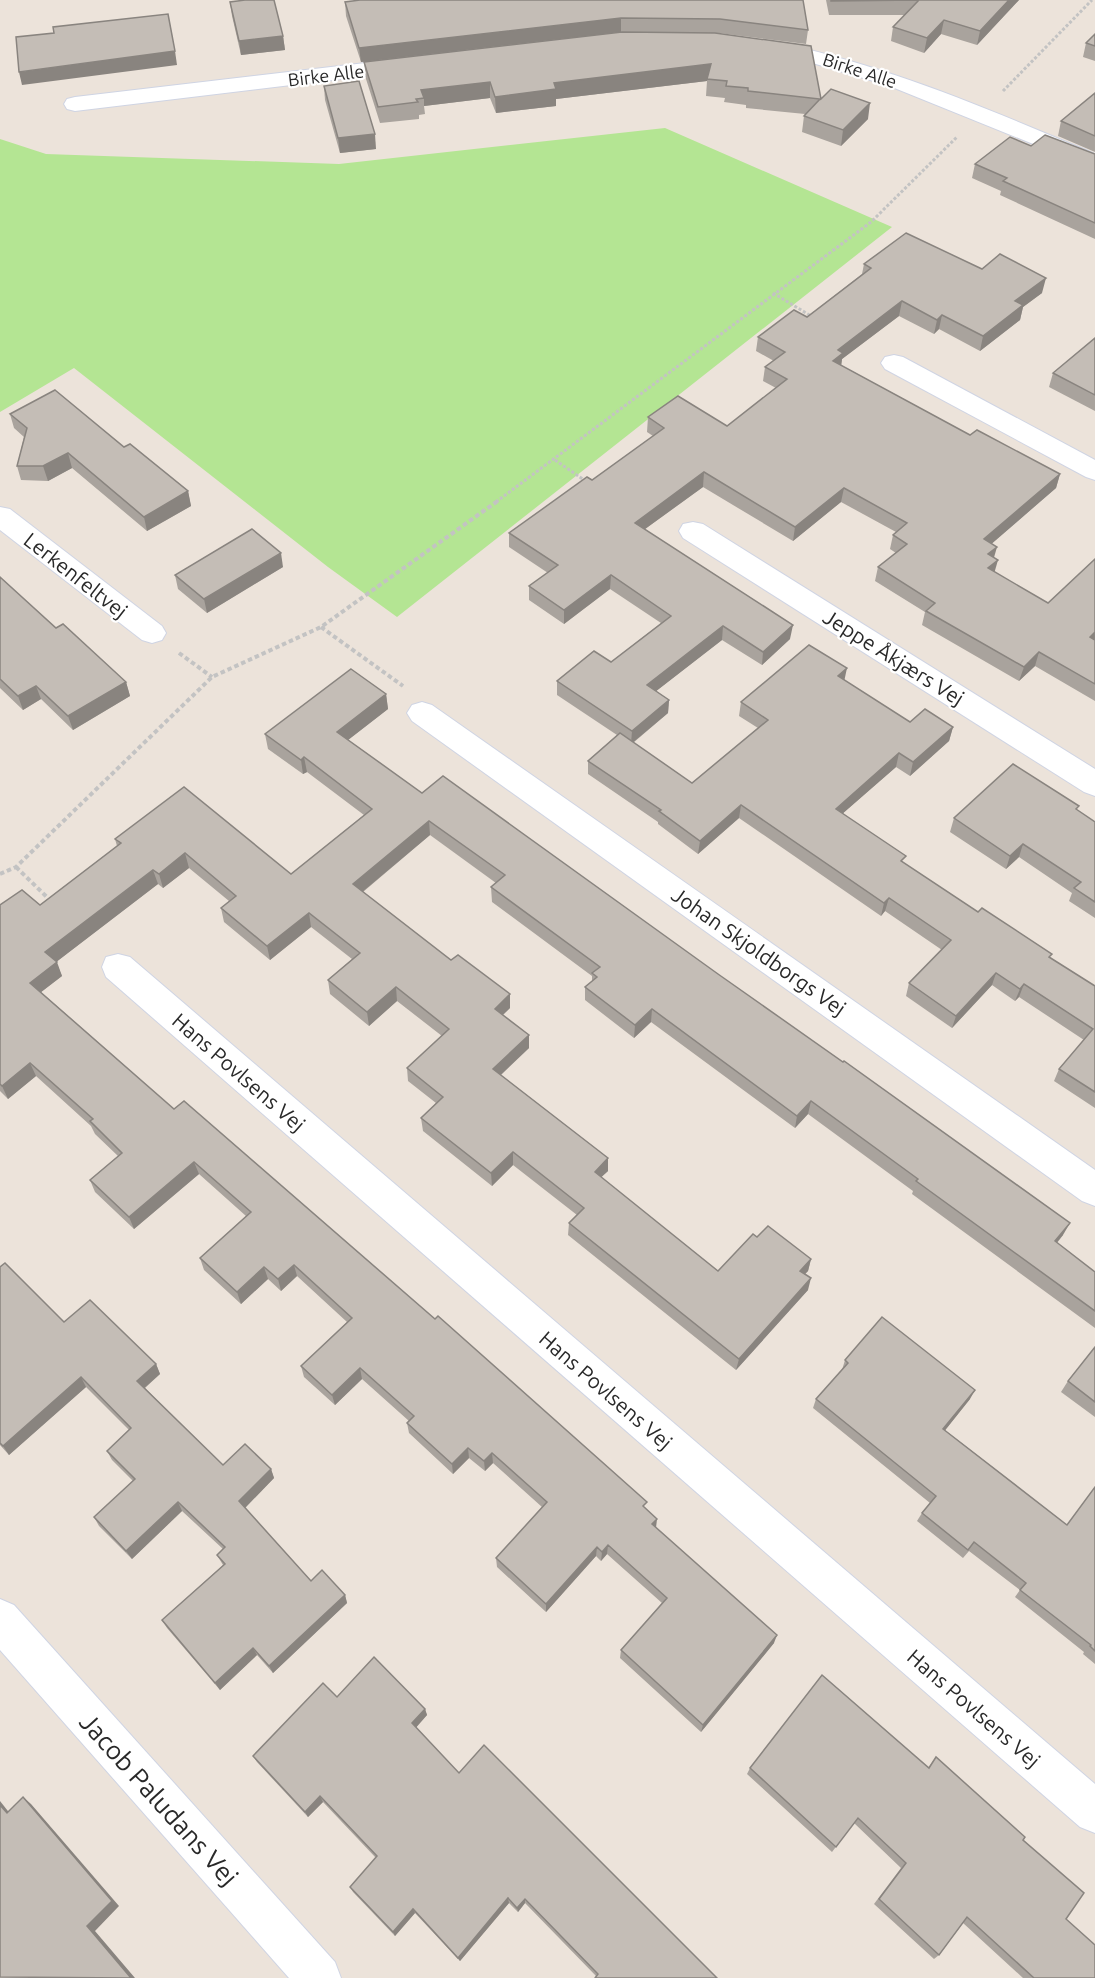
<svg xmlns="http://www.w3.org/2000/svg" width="1095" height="1978" font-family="Ubuntu,sans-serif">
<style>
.green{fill:#b4e593}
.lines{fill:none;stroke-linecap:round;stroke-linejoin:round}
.minor-casing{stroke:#cfd4e3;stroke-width:2}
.path-far1{stroke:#c3c3c3;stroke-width:3;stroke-dasharray:3 2;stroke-linecap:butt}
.path{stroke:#c3c3c3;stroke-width:4;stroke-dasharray:4.5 3;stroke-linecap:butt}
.minor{fill:#fff;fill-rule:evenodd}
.wall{fill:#a9a39d}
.shaded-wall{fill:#89847f}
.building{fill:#c4bdb6;stroke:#89847f;stroke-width:1.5}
.labels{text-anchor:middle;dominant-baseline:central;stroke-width:4.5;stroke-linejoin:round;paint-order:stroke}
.far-street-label{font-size:18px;fill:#292929;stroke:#fff}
.street-label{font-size:21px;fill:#292929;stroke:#fff}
.near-street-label{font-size:26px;fill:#292929;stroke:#fff}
</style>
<rect width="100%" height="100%" fill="#ece3da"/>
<!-- green -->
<path class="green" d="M665,128L892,227L397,617L328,567L74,368L0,412V139L46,154L339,164Z"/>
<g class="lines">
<defs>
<g id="minor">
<path d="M770,41C884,64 988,109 1095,154V169L887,85L809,62L762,52L759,47L762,42Z"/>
<path d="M408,58L416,60L419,65L416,70L75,111L67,109L64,104L67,99L75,97Z"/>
<path d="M894,355L903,357L1095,460V480L1086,477L885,369L881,363L885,357Z"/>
<path d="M0,507L10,509L162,626L166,633L162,640L152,643L142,640L0,530Z"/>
<path d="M693,522L703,524L1095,769V796L1084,792L683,538L679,531L683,524Z"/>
<path d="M422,702L432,705L1095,1170V1206L1082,1201L412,721L407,713L412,705Z"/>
<path d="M118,954L130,957L1095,1784V1833L1080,1827L106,977L102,967L106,957Z"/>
<path d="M0,1599L14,1605L335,1962L341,1978H289L0,1650Z"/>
</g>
</defs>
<!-- minor casing -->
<use href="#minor" class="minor-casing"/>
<!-- path-far1 -->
<g class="path-far1">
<path d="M1003,91L1092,0"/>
<path d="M773,293L811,316"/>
<path d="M555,460L587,482"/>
<path d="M496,502L871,222L957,137"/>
</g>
<!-- path -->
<g class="path">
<path d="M321,627L403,686"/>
<path d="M179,653L212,677"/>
<path d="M16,867L52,902"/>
<path d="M0,874L16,867L212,677L321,627L499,500"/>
</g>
<!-- minor -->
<use href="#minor" class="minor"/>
</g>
<!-- wall -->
<g class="wall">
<path d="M803,0L808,30L806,44L719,33L821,99L868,119L841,146L802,132L804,116L805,114L746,108V105L724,102L725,98L706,96L707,81L556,99V106L496,113L490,98L424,106L425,114L419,115V119L380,123L366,79L364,62L621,32L361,62L346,16L345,2Z"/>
<path d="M826,0H1019L977,45L941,34L924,53L891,41L893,27L905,15H829Z"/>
<path d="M230,2L283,36L285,50L241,55L232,16Z"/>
<path d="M1095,34V61L1083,57L1086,43Z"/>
<path d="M324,86L376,149L340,153L325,100Z"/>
<path d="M1095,93V152L1058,136L1061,121Z"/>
<path d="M1031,146L1095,154V239L1000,195L1001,191L972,178L975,164Z"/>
<path d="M864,264L982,269L1042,293L1023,307L1020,320L980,351L939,329L934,334L899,316L842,359L841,365L970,435L1060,474L1056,488L992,543L994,558V572L1048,603L1095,559V701L1035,666L1019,681L922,625L925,612L875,581L878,567L896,553L890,549L893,535L896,532L841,502L793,541L703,487L645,529L790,639L762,665L722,640L656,691L669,700L668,713L633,743L692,783L758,728L739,716L741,702L844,680L910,722L953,727L949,741L910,776L896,767L843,813L904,863L978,912L1095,986V1108L1054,1081L1059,1069L1084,1040L1019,997L1015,1001L992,985L952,1028L906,996L909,983L942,950L885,911L881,916L739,818L698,854L658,824V822L588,774V761L617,735L557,695V681L611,662L661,623L610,589L564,624L529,600V586L548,573L509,547V533L592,480L653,436L647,432L648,417L727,426L776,388L763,381L765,367L774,361L756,351L758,337L807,317L862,274Z"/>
<path d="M1095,338V411L1049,387L1053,373Z"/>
<path d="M10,414L124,447L188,491L191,506L147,531L72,468L48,481L21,480L17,466L24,437L14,428Z"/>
<path d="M283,567L207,613L178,589L175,575Z"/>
<path d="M0,577L56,628L126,682L130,696L73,730L41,699L23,710L0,688Z"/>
<path d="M386,694L388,709L348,740L422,793L1063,1235L1057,1243L1095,1272V1328L912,1194L913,1191L808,1114L795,1128L651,1022L634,1038L585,1000V987L592,981V976L492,902L491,887L496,883L430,835L363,892L510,1008L503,1015L529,1035V1048L501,1075L608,1158V1171L601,1177L718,1271L757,1237L811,1259L808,1271L805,1274L808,1290L736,1370L568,1235L569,1223L577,1215L513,1165L492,1186L423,1131L421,1118L436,1103L408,1081L407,1068L442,1036L397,1001L369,1026L330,994L328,980L352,959L311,927L270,960L224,922L221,908L229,901L189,868L163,888L158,884L56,962L62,976L41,992L174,1109L646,1509L656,1528L774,1643L701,1732L620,1658L621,1650L662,1603L607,1554L601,1561L596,1556L546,1612L497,1567L496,1558L542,1507L493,1463L485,1471L469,1458L453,1474L409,1433L407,1423L409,1421L362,1379L335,1405L304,1377L301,1366L347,1322L297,1276L281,1291L268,1279L241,1304L204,1270L200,1258L246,1216L199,1174L134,1229L95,1192L90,1180L118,1156L95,1134L91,1126L36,1076L8,1099L0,1091V905H40L117,846L115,839L291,874L364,815L307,772L303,774L268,749L265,734Z"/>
<path d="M1077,810L1095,822V918L1069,901L1072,893L1019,857L1006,869L950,832L954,818Z"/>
<path d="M0,1267L64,1322L156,1364L160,1374L145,1388L223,1465L271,1469L274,1478L245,1508L311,1581L345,1595L347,1603L273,1673L257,1655L220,1690L167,1628L162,1620L223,1565L217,1555L223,1549L182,1511L132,1559L99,1526L94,1517L133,1481L112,1460L107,1451L129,1430L86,1387L9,1455L0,1445Z"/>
<path d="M1095,1347V1417L1061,1392L1068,1381Z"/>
<path d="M845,1360L970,1399L945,1430L1067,1525L1095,1487V1664L1083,1654L1084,1652L1015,1597L1020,1590L969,1551L963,1558L917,1521L922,1513L930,1503L813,1408L816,1399L842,1370Z"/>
<path d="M337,1697L425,1709L427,1715L416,1727L459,1773L717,1978L596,1976L525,1903L518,1912L509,1903L460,1961L415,1913L395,1936L353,1892L350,1887L376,1858L323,1802L308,1817L257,1762L253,1756Z"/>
<path d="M936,1757L1023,1840L1066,1919L1095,1978H1023L963,1923L939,1955L934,1959L874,1904L901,1868L854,1823L832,1852L747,1774L750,1768H928Z"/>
</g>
<!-- shaded-wall -->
<g class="shaded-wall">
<path d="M1009,0H1019L977,45L980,31Z"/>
<path d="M621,18V32L361,62L359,48Z"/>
<path d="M944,20L941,34L924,53L927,38Z"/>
<path d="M283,36L285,50L241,55L239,41Z"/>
<path d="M175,51L177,65L22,85L19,72Z"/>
<path d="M711,64L707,81L556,99V106L496,113L495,97L554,83Z"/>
<path d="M490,82V98L424,106V98L421,90Z"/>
<path d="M870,103L868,119L841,146L843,130Z"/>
<path d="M375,134L376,149L340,153L338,138Z"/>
<path d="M1046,278L1042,293L1023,307L1020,320L980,351L983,336L1015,301Z"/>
<path d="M902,301L899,316L842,359L841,367L833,361L838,350Z"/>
<path d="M942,315L939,329L934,334L937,320Z"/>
<path d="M68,453L72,468L48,481L43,466Z"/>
<path d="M704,472L703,487L634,537L635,523Z"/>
<path d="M1060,474L1056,488L981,553L984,539Z"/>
<path d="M844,488L841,502L793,541L795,527Z"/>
<path d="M188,491L191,506L147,531L144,517Z"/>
<path d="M997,547L993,561L988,554Z"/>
<path d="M281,553L283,567L207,613L204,599Z"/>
<path d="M998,560L994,574L988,568Z"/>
<path d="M611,575L610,589L564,624V610Z"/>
<path d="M793,625L790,639L762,665L763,652Z"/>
<path d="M723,626L722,640L646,699L647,685Z"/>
<path d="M1095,632V642L1090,637Z"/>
<path d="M1039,652L1035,666L1019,681L1024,667Z"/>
<path d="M847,668L844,682L838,676Z"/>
<path d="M126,682L130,696L73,730L68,716Z"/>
<path d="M36,686L41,699L23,710L18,696Z"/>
<path d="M386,694L388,709L339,747L337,732Z"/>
<path d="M669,700L668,713L631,744L632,731Z"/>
<path d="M953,727L949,741L910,776L913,762Z"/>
<path d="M899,753L896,767L833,822L836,809Z"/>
<path d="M304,757L307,772L303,774L301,760Z"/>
<path d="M741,805L739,818L698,854L700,841Z"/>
<path d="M429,821L430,835L355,898L353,884Z"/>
<path d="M1023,844L1019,857L1006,869L1010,856Z"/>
<path d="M185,853L189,868L163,888L159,874Z"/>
<path d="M153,870L158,884L51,966L45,952Z"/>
<path d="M889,898L885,911L881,916L884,903Z"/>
<path d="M309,913L311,927L270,960L267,946Z"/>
<path d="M57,962L62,976L36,996L30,983Z"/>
<path d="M996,973L992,985L952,1028L956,1016Z"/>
<path d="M1024,984L1019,997L1015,1001L1020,989Z"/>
<path d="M396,987L397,1001L369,1026L367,1012Z"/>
<path d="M510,994V1008L495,1022V1009Z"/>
<path d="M652,1009L651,1022L634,1038L635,1025Z"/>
<path d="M529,1035V1048L493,1082V1069Z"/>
<path d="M30,1063L36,1076L8,1099L2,1086Z"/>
<path d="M811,1101L808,1114L795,1128L797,1116Z"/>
<path d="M513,1152V1165L492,1186L491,1173Z"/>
<path d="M608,1158V1171L594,1184L595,1172Z"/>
<path d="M194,1162L199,1174L134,1229L129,1217Z"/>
<path d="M1070,1223L1063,1235L1048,1253L1055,1241Z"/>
<path d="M811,1259L808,1271L797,1282L800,1271Z"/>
<path d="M294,1265L297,1276L281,1291L278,1279Z"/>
<path d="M264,1267L268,1279L241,1304L237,1292Z"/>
<path d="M811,1278L808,1290L736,1370L739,1359Z"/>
<path d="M156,1364L160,1374L142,1390L137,1381Z"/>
<path d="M360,1368L362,1379L335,1405L332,1395Z"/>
<path d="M81,1377L86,1387L9,1455L3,1446Z"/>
<path d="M975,1390L970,1399L939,1438L943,1429Z"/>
<path d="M468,1448L469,1458L453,1474L452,1464Z"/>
<path d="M492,1453L493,1463L485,1471L484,1461Z"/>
<path d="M271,1469L274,1478L243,1510L239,1501Z"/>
<path d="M178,1502L182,1511L132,1559L126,1551Z"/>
<path d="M657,1519L656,1528L652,1524Z"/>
<path d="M608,1545L607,1554L601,1561L602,1552Z"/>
<path d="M597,1547L596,1556L546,1612V1604Z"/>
<path d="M345,1595L347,1603L273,1673L269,1666Z"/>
<path d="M777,1635L774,1643L701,1732L703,1725Z"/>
<path d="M253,1648L257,1655L220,1690L215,1683Z"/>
<path d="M425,1709L427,1715L414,1730L412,1723Z"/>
<path d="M320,1796L323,1802L308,1817L305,1812Z"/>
<path d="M23,1797L31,1804L119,1906L95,1931L135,1978H131L87,1926Z"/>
<path d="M0,1801L15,1820L7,1813L0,1805Z"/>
<path d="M508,1898L509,1903L460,1961L458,1958Z"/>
<path d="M525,1899V1903L518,1912L517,1908Z"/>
<path d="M413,1909L415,1913L395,1936L393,1932Z"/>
</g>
<!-- building -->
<g class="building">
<path d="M245,0H274L283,36L239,41L230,2Z"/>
<path d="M360,0H803L808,30L720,19L621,18L359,48L345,2Z"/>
<path d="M831,0H1009L980,31L944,20L927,38L893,27L919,0L831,1Z"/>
<path d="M168,14L175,51L19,72L16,37L54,33L53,27Z"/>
<path d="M622,32L715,33L811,46L821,99L831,89L870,103L843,130L804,116L820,99L748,91V88L726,86L727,81L707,79L711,64L554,83L556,89L495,97L490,82L421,90L424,98L416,99L418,102L378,107L364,62Z"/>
<path d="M1095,34V46L1086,43Z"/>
<path d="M359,81L375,134L338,138L324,86Z"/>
<path d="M1095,93V136L1061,121Z"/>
<path d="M1045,135L1095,154V223L1003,181L1007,178L975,164L1010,137L1031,146Z"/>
<path d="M906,233L982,269L1000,254L1046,278L1015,301L1023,305L983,336L942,315L937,320L902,301L838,350L843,353L833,361L970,435L977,430L1060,474L984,539L997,547L988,554L998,560L988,568L1048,603L1095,559V632L1090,637L1095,640V684L1039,652L1024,667L926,611L935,603L878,567L907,544L893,535L907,523L844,488L795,527L704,472L635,523L793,625L763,652L723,626L647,685L669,700L632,731L557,681L594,651L611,662L671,616L611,575L564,610L529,586L558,565L509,533L587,477L592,480L664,428L648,417L678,396L727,426L787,379L765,367L785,352L758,337L794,310L807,317L871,268L864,264Z"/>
<path d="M1095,338V395L1053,373Z"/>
<path d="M55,390L124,447L130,444L188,491L144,517L68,453L43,466H17L27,428L10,414Z"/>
<path d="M252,529L281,553L204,599L175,575Z"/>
<path d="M0,577L56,628L63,624L126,682L68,716L36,686L18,696L0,679Z"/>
<path d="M809,645L847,668L838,676L910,722L925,709L953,727L913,762L899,753L836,809L906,856L901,861L978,912L982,908L1052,954L1049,957L1095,986V1092L1059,1069L1093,1029L1024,984L1020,989L996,973L956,1016L909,983L951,940L889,898L884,903L741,805L700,841L659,811L661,810L588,761L620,733L692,783L768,720L741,702Z"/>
<path d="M351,669L386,694L337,732L422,793L443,776L718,974L843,1062L844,1061L1070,1223L1055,1241L1095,1272V1311L916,1181L918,1179L811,1101L797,1116L652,1009L635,1025L585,987L597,977L592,973L600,967L491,887L505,875L429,821L353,884L451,960L458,955L510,994L495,1009L529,1035L493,1069L608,1158L595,1172L718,1271L753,1234L757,1237L768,1226L811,1259L800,1271L811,1278L739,1359L569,1223L584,1208L513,1152L491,1173L421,1118L443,1097L407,1068L449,1029L396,987L367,1012L328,980L360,953L309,913L267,946L221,908L236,896L185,853L159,874L153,870L45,952L57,962L30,983L174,1109L184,1101L435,1319L438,1316L647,1502L643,1506L657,1519L652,1524L777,1635L703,1725L621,1650L667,1598L608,1545L602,1552L597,1547L546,1604L496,1558L547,1502L492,1453L484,1461L468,1448L452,1464L407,1423L414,1416L360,1368L332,1395L301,1366L352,1318L294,1265L278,1279L264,1267L237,1292L200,1258L251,1212L194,1162L129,1217L90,1180L122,1153L90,1121L93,1119L30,1063L2,1086L0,1084V905L22,890L40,905L121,843L115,839L184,787L291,874L372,809L304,757L301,760L265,734Z"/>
<path d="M1013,764L1079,806L1076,809L1095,822V902L1074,888L1081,882L1023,844L1010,856L954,818Z"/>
<path d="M5,1263L64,1322L90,1300L156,1364L137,1381L223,1465L245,1444L271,1469L239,1501L311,1581L322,1570L345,1595L269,1666L253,1648L215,1683L162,1620L225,1564L217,1555L225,1547L178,1502L126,1551L94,1517L135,1479L107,1451L131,1428L81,1377L3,1446L0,1443V1267Z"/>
<path d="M882,1317L975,1390L943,1429L1067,1525L1095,1487V1651L1090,1646L1091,1645L1020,1590L1026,1583L974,1542L968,1550L922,1513L936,1496L816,1399L848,1363L845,1360Z"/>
<path d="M1095,1347V1402L1068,1381Z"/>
<path d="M374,1657L425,1709L412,1723L459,1773L484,1745L717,1978H595L598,1974L525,1899L517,1908L508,1898L458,1958L413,1909L393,1932L350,1887L377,1856L320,1796L305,1812L253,1756L323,1683L337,1697Z"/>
<path d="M822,1675L929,1768L936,1757L1025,1837L1023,1840L1084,1893L1066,1919L1095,1945V1978H1034L967,1917L939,1955L879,1899L906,1863L858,1818L836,1847L750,1768Z"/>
<path d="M23,1797L112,1901L87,1926L131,1978L0,1977V1805L7,1813Z"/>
</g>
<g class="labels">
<!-- far-street labels -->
<g class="far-street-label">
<text transform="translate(860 70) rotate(18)">Birke Alle</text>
<text transform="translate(326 75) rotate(-7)">Birke Alle</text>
</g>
<!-- street labels -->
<g class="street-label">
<text transform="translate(76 575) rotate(38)">Lerkenfeltvej</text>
<text transform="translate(894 657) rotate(32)">Jeppe Åkjærs Vej</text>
<text transform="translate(759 951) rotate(35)">Johan Skjoldborgs Vej</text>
<text transform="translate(239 1072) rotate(41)">Hans Povlsens Vej</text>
<text transform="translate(606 1390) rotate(41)">Hans Povlsens Vej</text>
<text transform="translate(974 1708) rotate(41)">Hans Povlsens Vej</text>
</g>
<!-- near-street labels -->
<g class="near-street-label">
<text transform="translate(159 1799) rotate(48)">Jacob Paludans Vej</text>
</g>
</g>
</svg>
